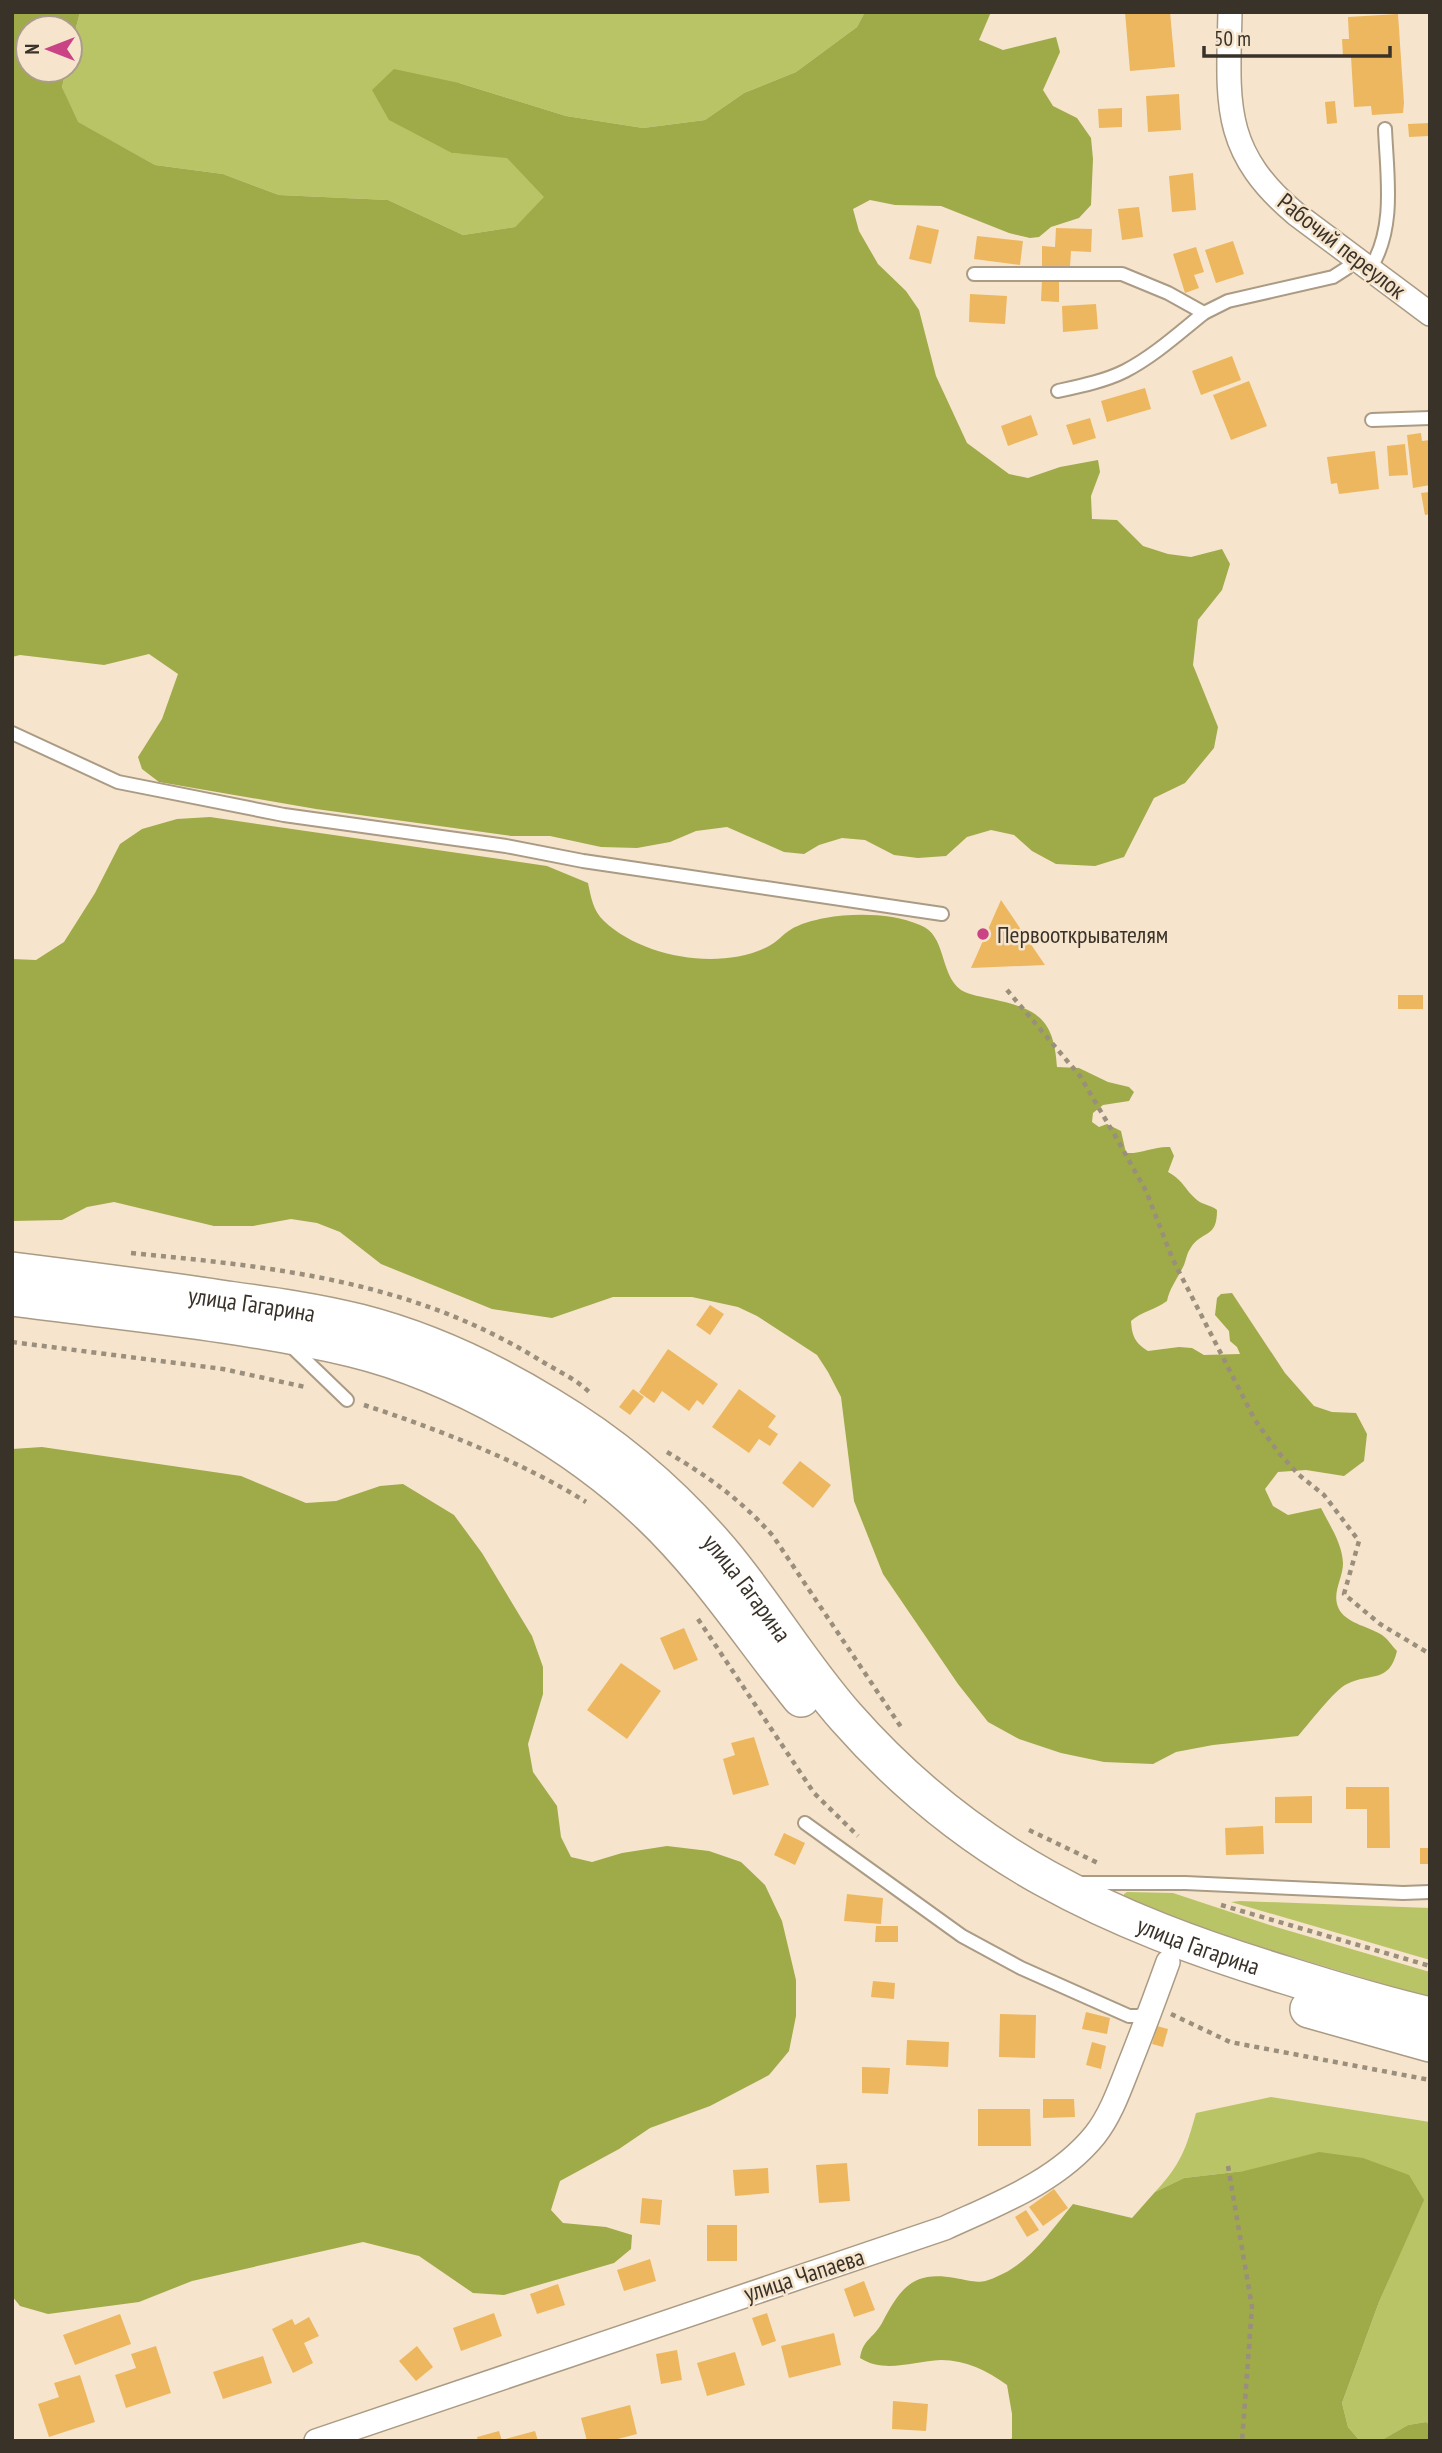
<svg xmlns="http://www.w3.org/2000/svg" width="1442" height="2453" font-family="'PT Sans Narrow',sans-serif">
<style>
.green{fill:#b9c467}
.forest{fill:#9faa49}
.building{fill:#edb75f}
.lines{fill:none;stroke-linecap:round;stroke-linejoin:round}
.lane-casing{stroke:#ab9b84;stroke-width:16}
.street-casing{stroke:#ab9b84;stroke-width:26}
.primary-casing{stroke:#ab9b84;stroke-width:40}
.path{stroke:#9a8e7d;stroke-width:4.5;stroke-dasharray:5 5;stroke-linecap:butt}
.lane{stroke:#fff;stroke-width:12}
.street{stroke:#fff;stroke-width:23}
.primary{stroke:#fff;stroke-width:37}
.poi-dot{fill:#ca4485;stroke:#f6e5cc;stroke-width:2.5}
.labels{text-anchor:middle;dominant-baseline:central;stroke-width:5;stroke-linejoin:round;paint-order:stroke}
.street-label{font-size:24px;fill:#393229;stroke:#f6e5cc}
.poi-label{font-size:24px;fill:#393229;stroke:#f6e5cc;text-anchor:start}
</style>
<rect width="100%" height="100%" fill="#f6e5cc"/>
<!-- green -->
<g class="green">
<path d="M80,12H865L857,27L796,72L744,93L705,120L643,128L566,116L459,83L452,153L507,157L545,197L515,227L463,235L388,200L279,195L223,174L155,165L77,122L62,87L66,70H70V51Z"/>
<path d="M1127,1892L1173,1893L1276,1927L1430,1972V1998L1183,1924L1124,1898V1894Z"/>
<path d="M1240,1901L1430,1908V1960L1231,1902Z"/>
<path d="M1271,2097L1430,2122V2425L1426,2422L1408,2425L1380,2441H1360L1348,2427L1342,2403L1379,2302L1423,2200L1244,2171L1184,2178L1155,2192C1181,2164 1186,2149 1196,2113Z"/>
</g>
<!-- forest -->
<g class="forest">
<path d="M12,12H80L70,51V28H28V70H66L62,87L78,122L155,165L223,174L279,195L388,200L463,235L515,227L544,197L507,158L452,153L389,120L372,90L394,69L459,83L566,116L643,128L705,120L744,93L796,72L857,27L865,12H991L979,40L1003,50L1056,37L1060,52L1043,90L1053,106L1077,118L1091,138L1093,159L1091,205L1079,218L1051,227L1039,237L1030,238L1009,233L941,206L895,205L870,200L853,209L859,231L878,264L906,291L919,310L936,376L967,443L1009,474L1028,478L1060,467L1098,460L1100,472L1091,496L1092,519L1117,520L1143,546L1168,554L1191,557L1222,549L1230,564L1222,590L1198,620L1193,665L1218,727L1214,748L1185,783L1154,798L1124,857L1095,866L1056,864L1032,851L1014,835L991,830L967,837L946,856L918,858L894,855L865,840L842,838L819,845L804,854L784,852L727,827L696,831L670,842L637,848L601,847L550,836H511L316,809L159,782L142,769L138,757L162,719L178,674L149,654L104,665L20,655L12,657Z"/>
<path d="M210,817L547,866L588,883C591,897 593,911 604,921C643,958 721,971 769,946C777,942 782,935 790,930C799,924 814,920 825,918C854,913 892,913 920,925C947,935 939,974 961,990C969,995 983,997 992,999C1037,1009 1054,1018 1057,1067L1079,1068L1108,1082L1129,1087L1134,1092L1129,1101L1103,1105L1093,1113L1092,1122L1099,1127L1107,1124L1121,1131L1126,1153C1141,1154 1155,1146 1170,1147L1174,1156L1168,1172C1185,1182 1184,1189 1197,1200C1203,1205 1211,1205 1217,1210C1217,1240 1202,1229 1190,1249C1187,1253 1186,1260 1184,1265C1178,1278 1170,1287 1167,1301C1155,1310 1142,1311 1131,1321C1132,1336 1135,1343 1148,1351L1179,1347L1192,1348L1204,1355L1240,1354L1237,1347L1230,1341L1229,1331L1215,1315L1217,1298L1221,1294L1232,1293L1285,1373L1314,1406L1332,1412L1356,1413L1367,1434L1364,1461L1344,1476L1306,1470L1278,1472L1265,1489L1273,1506L1288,1515L1321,1508C1330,1526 1342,1543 1343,1563C1343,1580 1330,1594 1340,1611C1349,1624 1370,1627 1382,1635C1388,1639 1392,1646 1397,1651C1389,1684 1371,1672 1347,1684C1335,1689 1308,1725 1298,1736L1213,1745L1176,1752L1153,1764L1104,1762L1061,1753L1019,1739L988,1722L958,1684L883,1574L854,1501L841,1397L828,1372L817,1355L757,1316L738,1307L692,1297H613L552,1318L492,1309L381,1264L340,1232L317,1223L291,1219L253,1226H214L114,1202L87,1207L62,1220L12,1221V959L36,960L64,942L95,893L120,844L142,829L177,819Z"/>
<path d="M42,1447L241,1476L306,1503L336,1501L380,1486L403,1484L454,1515L482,1553L532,1636L543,1667V1694L528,1744L533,1772L557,1806L561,1837L571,1857L592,1862L622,1853L667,1846L709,1851L741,1862L765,1885L782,1921L796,1980V2016L789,2051L769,2075L710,2106L650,2128L619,2149L560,2181L551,2210L563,2223L606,2227L632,2235L631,2249L614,2263L504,2295L473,2293L419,2256L363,2242L192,2281L139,2302L48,2314L20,2306L12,2296V1449Z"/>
<path d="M1319,2152L1363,2158L1409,2175L1424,2200L1379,2302L1342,2403L1348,2427L1360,2441H1010L1012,2438V2414L1007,2385C988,2371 966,2360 941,2360C913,2361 885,2374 860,2358C863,2339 873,2339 882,2323C900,2289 912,2270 955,2278C973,2281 979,2285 996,2277C1030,2263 1050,2232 1073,2204L1132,2218L1155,2192L1184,2178L1244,2171Z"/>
<path d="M1426,2422L1430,2425V2441H1380L1408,2425Z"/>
</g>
<!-- building -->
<g class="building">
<path d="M1125,12H1170L1175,67L1130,71Z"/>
<path d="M1398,14L1404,103L1403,113L1372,115L1371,106L1354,107L1351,57H1343L1342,39H1349L1348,17Z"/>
<path d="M1179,94L1181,130L1148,132L1146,96Z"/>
<path d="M1335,101L1337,123L1327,124L1325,102Z"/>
<path d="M1122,108V127L1099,128L1098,109Z"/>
<path d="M1429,123V136L1409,137L1408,124Z"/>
<path d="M1193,173L1196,210L1172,212L1169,176Z"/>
<path d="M1139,207L1143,237L1122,240L1118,209Z"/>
<path d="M917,225L939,230L931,264L909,259Z"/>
<path d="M1056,228L1092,229L1091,252L1071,251L1070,267L1042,266V246L1055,247Z"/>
<path d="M977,236L1023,241L1020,265L974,259Z"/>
<path d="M1233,241L1244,274L1216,283L1205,250Z"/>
<path d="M1196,247L1204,272L1194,275L1199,288L1185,293L1173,254Z"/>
<path d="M1042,279L1059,280V302L1041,301Z"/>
<path d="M970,294L1007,296L1005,324L969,322Z"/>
<path d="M1096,304L1098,329L1063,332L1062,306Z"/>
<path d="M1232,356L1241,380L1201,395L1192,371Z"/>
<path d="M1249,381L1267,426L1231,440L1213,395Z"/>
<path d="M1145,388L1151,409L1107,422L1101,401Z"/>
<path d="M1031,415L1038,435L1008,446L1001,426Z"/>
<path d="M1090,418L1096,438L1073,445L1066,425Z"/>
<path d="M1421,433L1422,441L1430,440V485L1413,488L1407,435Z"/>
<path d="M1405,444L1408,475L1389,476L1387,446Z"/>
<path d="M1375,451L1379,489L1339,494L1337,483L1331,484L1327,457Z"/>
<path d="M1429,492L1430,514L1425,515L1421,493Z"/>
<path d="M1001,900L1045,965L971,968Z"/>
<rect x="1398" y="995" width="25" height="14"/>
<path d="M710,1305L724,1314L710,1335L696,1325Z"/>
<path d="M668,1349L718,1384L703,1405L697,1400L689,1411L662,1391L654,1403L639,1392Z"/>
<path d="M633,1389L644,1397L630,1415L619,1407Z"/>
<path d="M739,1389L776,1416L768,1427L778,1434L770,1446L759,1439L749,1453L712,1427Z"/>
<path d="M800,1461L831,1485L813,1508L782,1483Z"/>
<path d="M684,1628L698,1660L674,1670L660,1638Z"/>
<path d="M621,1663L661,1691L627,1739L587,1710Z"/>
<path d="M754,1737L769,1785L733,1795L723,1759L735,1755L731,1743Z"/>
<path d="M1346,1787H1389L1390,1848H1367V1809H1346Z"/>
<path d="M1312,1796V1823H1275V1797Z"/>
<path d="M1263,1826L1264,1854L1226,1855L1225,1828Z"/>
<path d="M784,1833L805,1843L795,1865L774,1855Z"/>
<rect x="1420" y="1848" width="10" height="16"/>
<path d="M847,1894L883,1898L881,1924L844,1921Z"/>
<path d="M876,1926H898V1942H875Z"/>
<path d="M873,1981L895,1983L894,1999L871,1997Z"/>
<path d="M1086,2012L1110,2018L1107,2034L1082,2029Z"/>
<path d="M1000,2014L1036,2015L1035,2058L999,2057Z"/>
<path d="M1157,2026L1168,2029L1163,2047L1152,2044Z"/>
<path d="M907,2040L949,2042L948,2067L906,2065Z"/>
<path d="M1092,2042L1106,2046L1101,2069L1086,2065Z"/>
<path d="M862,2067L890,2068L888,2094L862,2093Z"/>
<path d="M1043,2099H1074L1075,2117L1043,2118Z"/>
<path d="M978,2109H1030L1031,2146H978Z"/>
<path d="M847,2163L850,2201L819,2203L816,2165Z"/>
<path d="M768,2168L769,2193L735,2196L733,2170Z"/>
<path d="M1054,2189L1068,2208L1043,2226L1029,2207Z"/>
<path d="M642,2198L662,2200L660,2225L640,2223Z"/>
<path d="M1026,2210L1039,2230L1027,2237L1015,2217Z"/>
<rect x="707" y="2225" width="30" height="36"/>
<path d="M650,2259L656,2281L624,2291L617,2270Z"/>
<path d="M864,2281L875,2310L854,2317L844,2289Z"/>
<path d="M558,2284L565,2305L537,2314L530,2294Z"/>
<path d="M494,2313L502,2336L461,2351L453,2328Z"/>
<path d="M767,2313L776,2341L762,2346L752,2318Z"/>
<path d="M120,2314L131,2344L75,2365L63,2335Z"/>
<path d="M309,2317L319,2336L304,2343L313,2363L293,2373L272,2329L292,2319L295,2325Z"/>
<path d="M834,2333L841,2365L789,2378L781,2346Z"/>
<path d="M156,2346L171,2393L126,2408L115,2375L136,2368L131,2354Z"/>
<path d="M417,2346L433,2367L416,2381L399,2361Z"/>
<path d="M677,2350L682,2380L661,2384L656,2354Z"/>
<path d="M735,2352L745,2385L707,2396L697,2363Z"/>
<path d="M263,2356L272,2383L223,2399L213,2372Z"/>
<path d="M80,2375L95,2422L49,2437L38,2404L59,2397L54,2383Z"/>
<path d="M893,2401L928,2404L926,2431L892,2429Z"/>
<path d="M630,2405L637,2434L610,2441H587L581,2418Z"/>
<path d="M499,2431L502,2441H478L477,2437Z"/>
<path d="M535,2431L538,2441H502V2440Z"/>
</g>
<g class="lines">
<defs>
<g id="lane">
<path d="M1370,269C1396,228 1387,176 1385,129"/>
<path d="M974,274H1122L1168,293L1204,313L1228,301L1333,277L1347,268L1354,257"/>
<path d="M1058,391C1081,386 1105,381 1125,371C1154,356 1179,333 1204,313"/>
<path d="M1372,420L1430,418"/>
<path d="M12,733L118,782L284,815L506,846L583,861L942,914"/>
<path d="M291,1346L347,1400"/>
<path d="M805,1823L962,1936L1021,1968L1129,2016H1138L1150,2012"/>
<path d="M1080,1883H1185L1403,1893L1430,1892"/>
</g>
<g id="street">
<path d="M1230,12C1228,103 1221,151 1296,214L1430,314"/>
<path d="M316,2441L945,2228C997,2204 1057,2182 1095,2135C1110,2116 1119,2091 1128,2068C1142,2033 1155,1998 1168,1962"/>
</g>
<g id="primary">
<path id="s1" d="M12,1271C84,1280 156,1289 227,1300C271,1306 316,1312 359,1323C426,1340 490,1370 549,1406C614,1445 671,1493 720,1551C765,1604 800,1665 846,1717C970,1858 1109,1921 1285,1975C1333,1990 1381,2005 1430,2016"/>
<path d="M12,1297C125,1312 241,1322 352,1348C455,1373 574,1441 650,1514C708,1569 751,1636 801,1698"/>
<path d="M1309,2009L1430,2043"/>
</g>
</defs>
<!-- lane casing -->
<use href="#lane" class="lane-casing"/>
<!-- street casing -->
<use href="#street" class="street-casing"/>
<!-- primary casing -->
<use href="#primary" class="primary-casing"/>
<!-- path -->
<g class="path">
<path d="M1007,990L1080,1076L1117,1139L1146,1191L1173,1260L1255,1420L1278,1452L1299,1475L1324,1495L1359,1541L1344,1594L1380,1624L1430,1654"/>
<path d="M131,1253C276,1267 411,1281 538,1359C555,1370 577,1379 591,1394"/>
<path d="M12,1342L223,1369L305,1387"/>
<path d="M364,1405C435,1428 523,1462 586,1502"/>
<path d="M667,1452C709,1477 740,1499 773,1536L903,1730"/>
<path d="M698,1619L814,1793L858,1836"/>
<path d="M1029,1830L1100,1864"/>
<path d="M1221,1905L1430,1966"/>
<path d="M1171,2014L1230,2042L1430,2080"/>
<path d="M1228,2166L1252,2307L1242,2441"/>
</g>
<!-- lane -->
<use href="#lane" class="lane"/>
<!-- street -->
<use href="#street" class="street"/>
<!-- primary -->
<use href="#primary" class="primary"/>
</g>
<!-- markers -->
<circle class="poi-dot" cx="983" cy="934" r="7"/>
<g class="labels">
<!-- street labels -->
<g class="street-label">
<text transform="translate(1342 246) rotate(38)">Рабочий переулок</text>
<text stroke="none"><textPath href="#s1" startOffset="242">улица Гагарина</textPath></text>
<text stroke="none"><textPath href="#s1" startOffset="830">улица Гагарина</textPath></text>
<text stroke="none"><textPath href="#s1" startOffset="1418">улица Гагарина</textPath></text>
<text transform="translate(804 2275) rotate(-18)">улица Чапаева</text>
</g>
<!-- poi labels -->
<g class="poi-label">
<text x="997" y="934">Первооткрывателям</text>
</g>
</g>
<!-- border -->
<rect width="1442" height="2453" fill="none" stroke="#393229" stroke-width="28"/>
<!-- north arrow -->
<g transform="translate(49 49) rotate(270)"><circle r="33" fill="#f6e5cc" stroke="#aa9d8b" stroke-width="2"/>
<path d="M0-5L12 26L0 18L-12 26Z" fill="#ca4485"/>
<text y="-10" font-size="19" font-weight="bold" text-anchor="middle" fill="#393229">N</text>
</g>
<!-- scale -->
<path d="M1204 46v10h186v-10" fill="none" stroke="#393229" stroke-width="3.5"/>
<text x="1214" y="46" font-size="21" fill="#393229" stroke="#f6e5cc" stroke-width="5" paint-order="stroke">50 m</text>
</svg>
